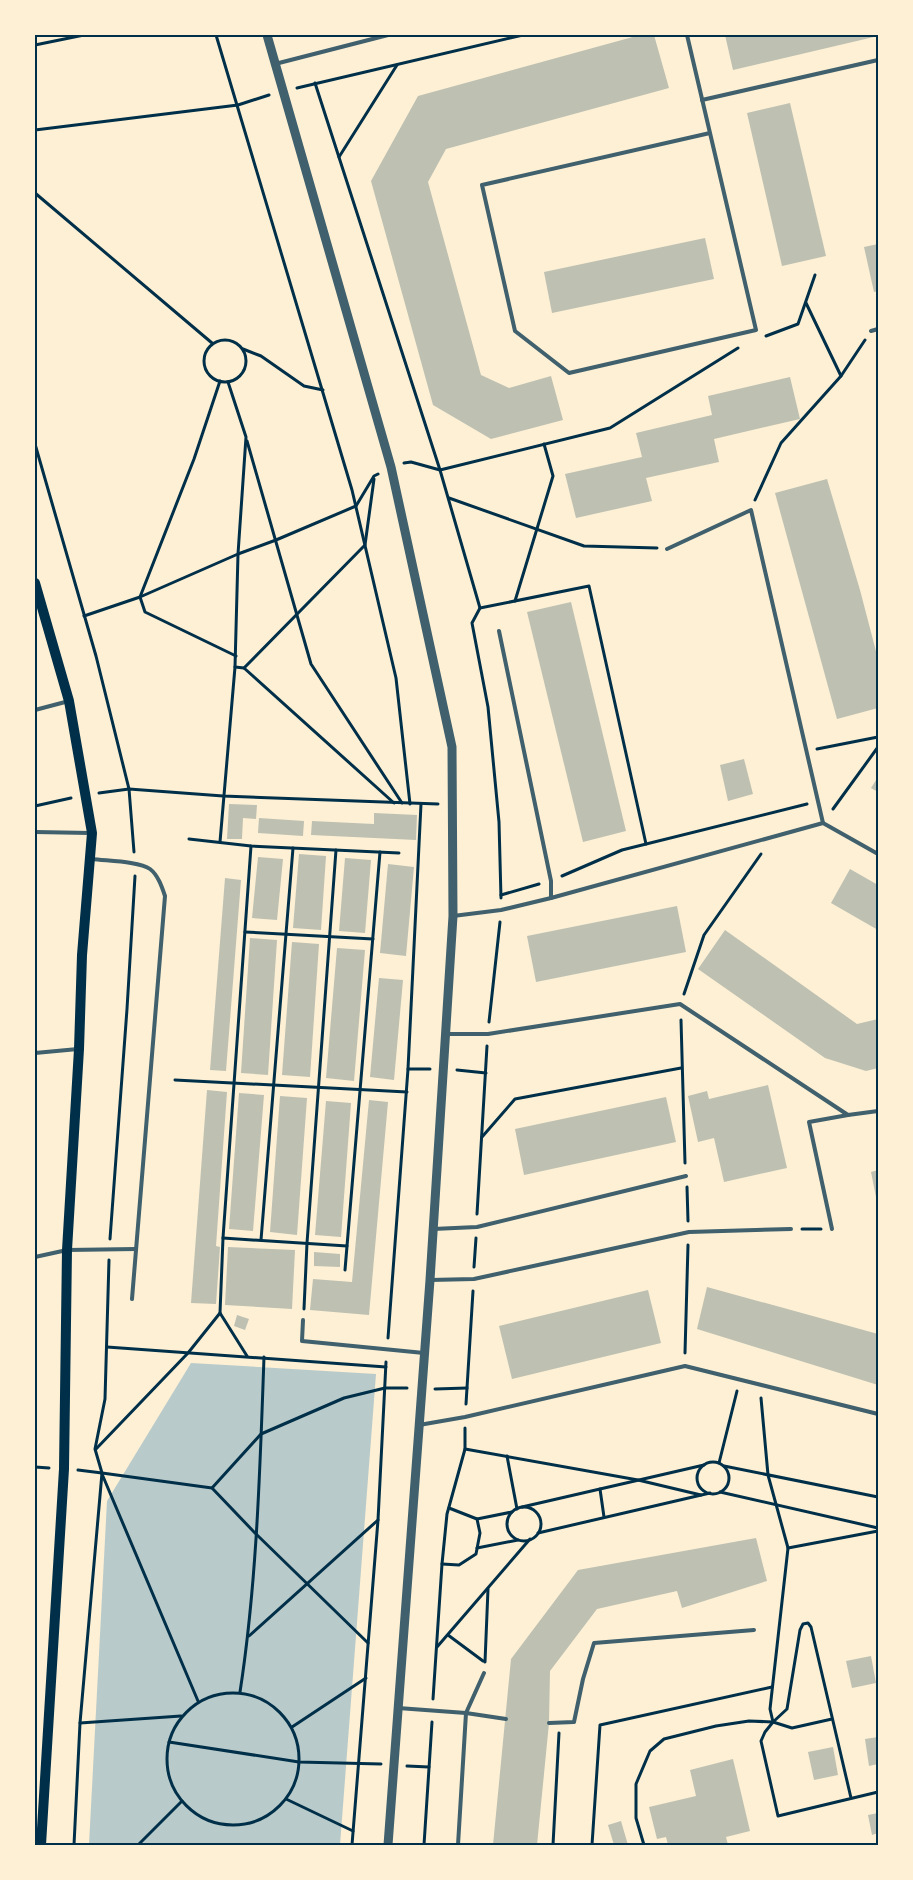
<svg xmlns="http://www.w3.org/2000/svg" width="913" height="1880" font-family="Manrope,sans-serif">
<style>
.green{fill:#b9caca}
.building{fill:#bec0b2}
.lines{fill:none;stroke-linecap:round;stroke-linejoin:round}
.path{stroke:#003049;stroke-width:3}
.service{stroke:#3f606c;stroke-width:4}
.tertiary{stroke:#3f606c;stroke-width:9}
.secondary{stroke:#003049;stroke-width:10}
.neatline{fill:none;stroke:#003049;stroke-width:2}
</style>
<rect width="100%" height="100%" fill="#fdf0d5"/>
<!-- green -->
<path class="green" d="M191,1363L376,1374L340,1845H89L107,1501Z"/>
<!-- building -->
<g class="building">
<path d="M640,35H654L669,88L446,149L428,182L481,375L509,388L551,376L563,420L491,439L433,405L371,181L418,96Z"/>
<path d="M725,35H878V36L733,70Z"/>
<path d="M790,103L826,256L782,266L747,113Z"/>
<path d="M705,238L714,279L552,313L544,272Z"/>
<path d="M878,244V291L874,292L864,247Z"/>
<path d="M790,377L800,419L714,439L719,462L646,478L652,501L576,518L565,474L642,457L636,433L712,415L708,396Z"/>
<path d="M827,479L860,590L878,659V708L837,719L775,493Z"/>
<path d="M571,602L626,831L583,842L527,612Z"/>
<path d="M744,759L753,794L728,801L720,765Z"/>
<path d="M878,777V792L871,788Z"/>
<path d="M229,804L257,805L256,819L243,818L242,839H227Z"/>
<path d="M374,813L417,815L416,840L311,835L312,821L374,824Z"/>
<path d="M259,818L304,821L303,836L258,833Z"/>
<path d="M299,854L326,856L321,930L293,928Z"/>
<path d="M258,857L283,859L277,920L252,918Z"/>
<path d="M345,858L371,860L365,933L339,931Z"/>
<path d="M388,864L414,867L406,956L380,953Z"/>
<path d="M850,869L878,885V930L831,903Z"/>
<path d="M225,878L241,880L226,1071L210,1070Z"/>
<path d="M677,906L686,952L536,982L527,936Z"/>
<path d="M725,930L857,1024L878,1019V1068L866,1071L825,1058L698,969Z"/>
<path d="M250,938L277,940L268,1075L241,1073Z"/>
<path d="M292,942L319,944L310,1077L282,1075Z"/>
<path d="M337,948L365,950L354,1081L326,1078Z"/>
<path d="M379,978L403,980L394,1080L370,1077Z"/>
<path d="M768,1085L787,1168L724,1182L714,1138L698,1142L688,1096L707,1091L709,1099Z"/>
<path d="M207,1090L227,1092L216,1246L220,1247L216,1304L191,1303Z"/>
<path d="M239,1093L264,1095L253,1231L229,1229Z"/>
<path d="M280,1096L307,1098L297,1235L270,1232Z"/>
<path d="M666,1097L676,1142L524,1175L515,1129Z"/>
<path d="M369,1100L388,1102L369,1315L310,1310L313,1279L352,1282Z"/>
<path d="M326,1101L351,1103L341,1237L315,1235Z"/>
<path d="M878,1170V1202H877L871,1172Z"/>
<path d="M228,1247L295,1250L292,1309L225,1305Z"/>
<path d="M314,1252L340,1254V1267L314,1266Z"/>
<path d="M707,1287L878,1334V1385L697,1329Z"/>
<path d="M648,1290L661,1343L512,1379L499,1326Z"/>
<path d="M237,1315L249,1319L245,1330L234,1326Z"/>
<path d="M756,1538L767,1581L682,1608L677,1591L597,1609L550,1671L549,1723L537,1845H493L511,1659L578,1570Z"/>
<path d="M871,1656L876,1683L852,1688L846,1661Z"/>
<path d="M878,1737V1764L869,1766L865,1739Z"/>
<path d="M833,1747L838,1775L814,1780L808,1752Z"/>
<path d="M733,1759L750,1831L726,1837L728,1845H668L666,1837L657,1839L649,1807L696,1796L690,1770Z"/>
<path d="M878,1813V1833L872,1835L868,1815Z"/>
<path d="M621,1821L628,1845H614L608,1825Z"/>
</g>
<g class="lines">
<!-- path -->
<g class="path">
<path d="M216,35L352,490L396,678L410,804"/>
<path d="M35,45L84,35"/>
<path d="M315,83L440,470"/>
<path d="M297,88L523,35"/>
<path d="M35,130L238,105L269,95"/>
<path d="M339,157L397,65"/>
<path d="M35,193L212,343"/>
<path d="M806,303L841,376"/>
<path d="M766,336L798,324L815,275"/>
<circle cx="225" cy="361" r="21"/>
<path d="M243,349L261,356L304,386L323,390"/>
<path d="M247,441L311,664L402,803"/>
<path d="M35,444L96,656L129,789L99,793"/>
<path d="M404,463L411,462L440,470"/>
<path d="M449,498L584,546L657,548"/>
<path d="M755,500L781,443L841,376L865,340"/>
<path d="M515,601L553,476L544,444"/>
<path d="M480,608L472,623L488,707L499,822L501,898"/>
<path d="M84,616L140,597L194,459L220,381"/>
<path d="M236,656L145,612L140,597L238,554L276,540L356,506L374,476L378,474"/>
<path d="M235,667L244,668L394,803"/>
<path d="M244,668L365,545L374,479"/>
<path d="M817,749L878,737"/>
<path d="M35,806L71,798"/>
<path d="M833,809L878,747"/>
<path d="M189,839L251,846L399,853"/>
<path d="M220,842L235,667L238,554L246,437L228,382"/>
<path d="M646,844L589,586L480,608L440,470L610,428L738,348"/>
<path d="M134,852L129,789L223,796L438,804"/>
<path d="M562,876L622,850L807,804"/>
<path d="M501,895L539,884"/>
<path d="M245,932L373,939"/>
<path d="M684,994L704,935L761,854"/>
<path d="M681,1020L685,1163"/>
<path d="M489,1022L500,922"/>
<path d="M408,1069H430"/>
<path d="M457,1070L486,1073"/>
<path d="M175,1080L407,1092"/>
<path d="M482,1137L515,1099L681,1068"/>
<path d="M687,1187L688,1221"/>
<path d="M477,1214L487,1046"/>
<path d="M802,1229H821"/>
<path d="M223,1238L347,1246"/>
<path d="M110,1239L127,1009L135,876"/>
<path d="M261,1240L293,848"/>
<path d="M474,1267L476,1238"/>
<path d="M345,1270L380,852"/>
<path d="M304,1309L307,1243L336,850"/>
<path d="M388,1338L408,1069L421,804"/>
<path d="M107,1347L386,1367"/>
<path d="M685,1353L688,1245"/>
<path d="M247,1356L220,1313L223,1238L251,846"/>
<path d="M435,1389L467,1388"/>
<path d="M761,1398L768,1475L788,1548L770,1709L773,1722"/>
<path d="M466,1404L473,1291"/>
<path d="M96,1449L188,1353L220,1313"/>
<path d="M465,1449L638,1480L701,1495"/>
<path d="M507,1456L517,1509"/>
<circle cx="713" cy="1478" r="16"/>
<path d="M719,1463L737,1391"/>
<path d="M724,1466L878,1497"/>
<path d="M35,1467L49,1468"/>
<path d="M78,1470L102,1473L95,1449L105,1399L109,1260"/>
<path d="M102,1473L212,1488L255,1533L368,1643"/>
<path d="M102,1474L198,1701"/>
<path d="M212,1488L261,1434L344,1398L385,1388H407"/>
<path d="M600,1489L604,1517"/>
<path d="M720,1492L878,1528"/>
<path d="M522,1507L704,1465"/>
<circle cx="524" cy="1524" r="17"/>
<path d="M477,1519L512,1512"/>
<path d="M538,1533L710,1493"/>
<path d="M477,1548L518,1540"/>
<path d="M788,1548L878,1531"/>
<path d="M442,1564L459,1565L476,1554L480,1533L477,1519L449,1508"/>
<path d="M448,1635L483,1661"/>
<path d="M249,1636L378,1520"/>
<path d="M437,1647L530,1539"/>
<path d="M485,1662L488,1589"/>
<path d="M240,1692C257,1582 260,1468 264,1357"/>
<circle cx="233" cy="1759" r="66"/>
<path d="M433,1699L442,1564L447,1514L465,1449V1428"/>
<path d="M80,1723L181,1716"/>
<path d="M292,1727L366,1678"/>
<path d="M169,1742L299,1762L381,1764"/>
<path d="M407,1766L429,1767"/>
<path d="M851,1798L811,1627L808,1623L803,1624L800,1630L787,1709L773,1722L765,1732L761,1741L778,1816L878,1792"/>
<path d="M286,1799L353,1831"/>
<path d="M74,1845L80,1723L102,1473"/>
<path d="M138,1845L182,1801"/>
<path d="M352,1845L378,1520L386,1362"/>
<path d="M424,1845L432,1722"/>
<path d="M553,1845L559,1733"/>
<path d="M592,1845L600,1725L772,1687"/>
<path d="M644,1845L636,1818V1784L650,1751L664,1739L716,1726L749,1721L773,1722L792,1728L832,1719"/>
</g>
<!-- service -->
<g class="service">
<path d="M687,35L710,133L482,185L515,331L569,373L756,330L710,133"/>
<path d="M275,64L388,35"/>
<path d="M702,100L878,60"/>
<path d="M871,331L878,329"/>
<path d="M667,549L751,510L823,823"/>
<path d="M499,631L551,881V898"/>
<path d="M35,710L69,701"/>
<path d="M35,832L90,833"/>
<path d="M92,859C106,861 139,861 150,869C158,875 162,887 165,896L132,1299"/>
<path d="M453,916L501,910L551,898L823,823L878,854"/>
<path d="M445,1034H488L680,1004L848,1115L878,1111"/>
<path d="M35,1053L78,1049"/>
<path d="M433,1229L477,1227L686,1176"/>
<path d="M832,1229L809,1122L848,1115"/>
<path d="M35,1257L67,1250L136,1249"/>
<path d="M430,1280L474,1279L689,1232L791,1229"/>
<path d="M303,1320L302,1341L424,1353"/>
<path d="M419,1425L465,1417L685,1366L878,1414"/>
<path d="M398,1708L466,1713L506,1719"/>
<path d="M549,1723L574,1722L583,1679L594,1643L754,1630"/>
<path d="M458,1845L466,1713L484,1673"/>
</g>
<!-- tertiary -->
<path class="tertiary" d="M267,35L391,467L452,747L453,916L430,1280L388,1845"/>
<!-- secondary -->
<path class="secondary" d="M35,583L69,701L92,833L82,955L79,1049L67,1250L64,1469L41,1845"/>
</g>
<!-- border -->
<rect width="913" height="1880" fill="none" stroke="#fdf0d5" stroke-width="72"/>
<rect x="36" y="36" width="841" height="1808" class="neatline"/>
</svg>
